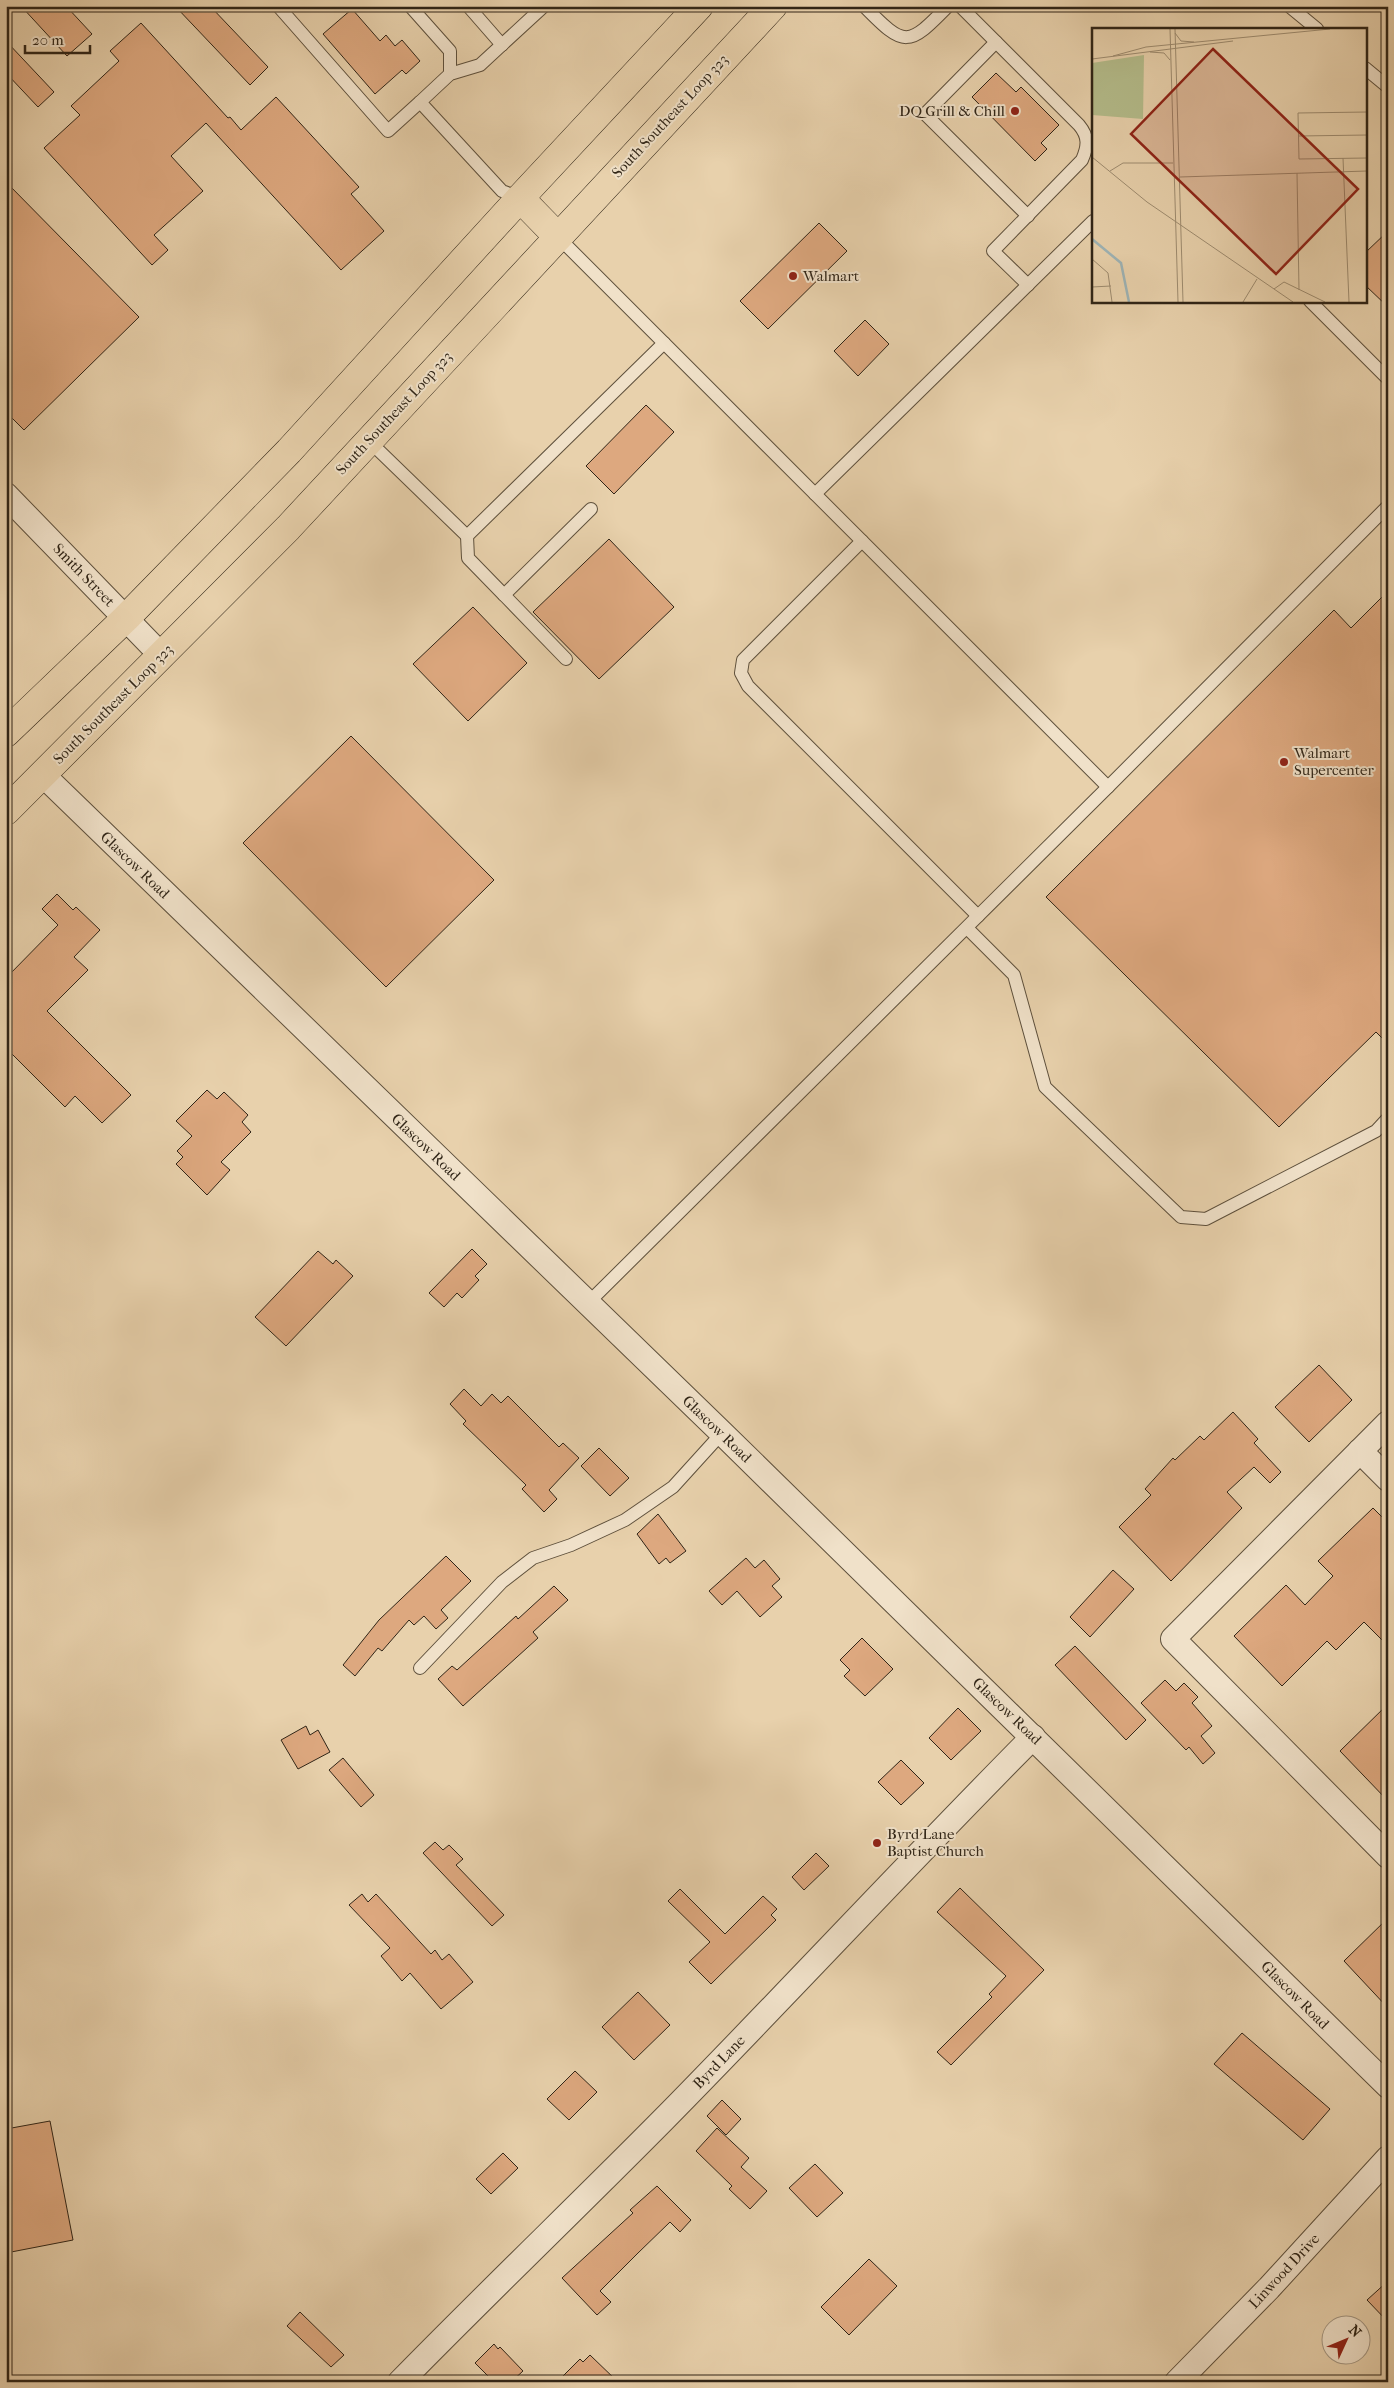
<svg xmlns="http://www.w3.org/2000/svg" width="1394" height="2388" font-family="'IM FELL French Canon',serif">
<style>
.building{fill:#dda87f;stroke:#302517}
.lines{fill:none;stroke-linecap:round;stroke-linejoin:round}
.lane-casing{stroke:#5e503c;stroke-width:14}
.street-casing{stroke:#5e503c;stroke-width:26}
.highway-casing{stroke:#302517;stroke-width:29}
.lane{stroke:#f0e1c9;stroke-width:12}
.street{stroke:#f0e1c9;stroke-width:24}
.highway{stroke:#e8d1ac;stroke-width:28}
.poi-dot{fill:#8f2418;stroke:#f0e1c9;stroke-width:2}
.labels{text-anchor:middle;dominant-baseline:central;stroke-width:4;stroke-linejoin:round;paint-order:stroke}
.poi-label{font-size:15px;fill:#302517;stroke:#f0e1c9;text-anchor:start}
.street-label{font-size:15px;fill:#302517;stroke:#f0e1c9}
.inset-river{fill:none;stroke:#9eb4b6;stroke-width:2.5}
.inset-road{fill:none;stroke:#9e8c70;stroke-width:1}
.view{fill:#8f2418;fill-opacity:0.15;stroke:#8f2418;stroke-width:2.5}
.inset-edge{fill:none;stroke:#302517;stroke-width:2.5}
</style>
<rect width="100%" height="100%" fill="#e8d1ac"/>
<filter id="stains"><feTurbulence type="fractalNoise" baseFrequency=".004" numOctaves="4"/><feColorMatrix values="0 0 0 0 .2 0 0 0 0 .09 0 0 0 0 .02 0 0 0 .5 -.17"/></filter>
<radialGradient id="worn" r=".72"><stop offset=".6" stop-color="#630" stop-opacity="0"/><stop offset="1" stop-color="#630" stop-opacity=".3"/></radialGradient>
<!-- building -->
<g class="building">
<path d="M21,6H66L92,34L67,56Z"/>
<path d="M175,6H210L268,67L250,85Z"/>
<path d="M352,9L380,41L386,35L395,46L402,40L420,61L406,74L402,70L375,94L323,34Z"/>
<path d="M141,23L228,118L230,117L241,130L276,97L359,187L351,194L384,231L341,270L206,123L171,156L203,191L154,235L168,250L152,265L44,148L80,115L71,106L119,61L110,51Z"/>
<path d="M6,41L54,92L38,107L6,73Z"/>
<path d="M996,73L1016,92L1021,87L1059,125L1041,143L1047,149L1035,161L972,97Z"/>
<path d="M6,182L139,317L24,430L6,412Z"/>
<path d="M819,223L847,251L768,329L740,301Z"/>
<path d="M1388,231V307L1365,285V253Z"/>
<path d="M865,320L889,344L858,376L834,351Z"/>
<path d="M646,405L674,432L614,494L586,466Z"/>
<path d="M609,539L674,607L599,679L533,612Z"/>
<path d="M1388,591V1044L1376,1032L1279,1127L1046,897L1334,610L1351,628Z"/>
<path d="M473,607L527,663L468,721L413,664Z"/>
<path d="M351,736L494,880L386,987L243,843Z"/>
<path d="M57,894L73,910L76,907L100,930L74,957L88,970L47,1011L131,1095L102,1123L75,1096L65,1107L6,1048V978L58,925L42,909Z"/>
<path d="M207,1090L217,1099L224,1092L248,1115L242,1122L251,1132L221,1162L230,1170L207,1195L176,1164L183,1157L177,1151L192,1136L176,1121Z"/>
<path d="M472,1249L487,1264L475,1276L479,1280L462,1298L457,1293L444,1307L429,1293Z"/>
<path d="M318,1251L333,1264L336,1260L353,1276L286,1346L255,1317Z"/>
<path d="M1319,1365L1352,1400L1309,1442L1275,1407Z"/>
<path d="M464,1389L481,1406L492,1394L501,1403L508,1396L559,1447L563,1443L579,1458L549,1490L557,1499L544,1512L522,1489L526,1485L463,1424L466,1421L450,1404Z"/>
<path d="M1233,1412L1258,1439L1254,1443L1281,1472L1270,1483L1254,1467L1227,1492L1242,1508L1171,1581L1119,1527L1151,1495L1145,1489L1173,1458L1175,1460L1200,1436L1204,1440Z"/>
<path d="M599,1448L629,1478L610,1496L581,1466Z"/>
<path d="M1373,1508L1388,1523V1646L1364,1622L1336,1650L1327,1641L1282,1686L1234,1636L1286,1585L1305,1605L1333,1576L1318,1561Z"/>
<path d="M658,1514L686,1551L670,1563L666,1558L659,1564L637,1534Z"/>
<path d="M446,1556L471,1581L441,1610L448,1618L436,1629L424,1616L414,1625L409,1620L382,1651L378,1648L355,1676L343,1665L379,1620Z"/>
<path d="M746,1558L755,1568L764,1560L780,1579L772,1586L782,1597L760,1617L737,1591L722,1605L709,1591Z"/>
<path d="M1113,1570L1134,1589L1090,1637L1070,1617Z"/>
<path d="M554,1586L568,1600L533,1632L538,1638L463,1706L438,1679L452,1666L457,1670L516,1616L518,1619Z"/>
<path d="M862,1638L893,1669L865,1696L844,1676L850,1670L840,1660Z"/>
<path d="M1075,1646L1146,1720L1126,1740L1055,1665Z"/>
<path d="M1165,1680L1176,1691L1184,1683L1198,1697L1192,1703L1212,1726L1201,1736L1215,1753L1203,1764L1189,1747L1186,1750L1141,1703Z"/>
<path d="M1388,1704V1801L1340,1751Z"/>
<path d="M958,1708L981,1731L951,1760L929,1738Z"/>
<path d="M306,1726L310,1735L318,1730L330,1752L298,1769L281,1740Z"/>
<path d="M343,1758L374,1795L361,1807L329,1770Z"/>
<path d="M901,1760L924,1783L901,1805L878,1782Z"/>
<path d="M435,1842L443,1850L449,1845L463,1859L456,1865L504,1915L492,1926L423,1853Z"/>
<path d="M816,1853L829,1866L804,1890L792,1877Z"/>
<path d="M960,1888L1044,1970L951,2065L937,2052L992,1997L989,1994L1006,1976L937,1912Z"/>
<path d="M680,1889L725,1934L763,1896L777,1909L771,1915L776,1920L711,1984L689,1962L710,1942L668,1901Z"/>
<path d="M362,1894L368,1902L376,1894L431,1954L435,1950L442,1960L449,1954L473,1982L441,2009L410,1973L402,1981L381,1956L390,1948L349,1905Z"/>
<path d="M1388,1918V2008L1344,1961Z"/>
<path d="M638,1992L670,2025L634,2060L602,2027Z"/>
<path d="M1242,2033L1330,2109L1303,2140L1214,2064Z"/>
<path d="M575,2071L597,2092L569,2120L547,2099Z"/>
<path d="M722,2100L741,2119L726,2135L707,2116Z"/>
<path d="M50,2121L73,2240L6,2253V2129Z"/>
<path d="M717,2128L749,2158L741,2167L767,2191L750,2209L729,2189L732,2186L696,2151Z"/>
<path d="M503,2153L518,2168L491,2194L476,2179Z"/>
<path d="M815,2164L843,2193L817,2217L789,2188Z"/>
<path d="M657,2186L691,2220L680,2232L670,2222L638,2253L600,2291L611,2302L597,2315L562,2278L633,2213L630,2210Z"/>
<path d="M869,2259L897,2286L849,2335L821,2307Z"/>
<path d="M1388,2281V2322L1367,2300Z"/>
<path d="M300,2312L344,2355L331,2367L287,2326Z"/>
<path d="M494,2344L498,2349L500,2347L523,2371L511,2382H494L475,2363Z"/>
<path d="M590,2355L618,2382H557L580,2359L583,2362Z"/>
</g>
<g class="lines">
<defs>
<g id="lane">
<path d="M278,6L388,131L420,102"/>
<path d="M410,6L450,51V74"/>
<path d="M468,6L502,45"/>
<path d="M864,6C905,48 908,47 948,6"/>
<path d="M960,6L1079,125C1089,137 1088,146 1082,160L993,251L1028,285"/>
<path d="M1289,6L1317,29"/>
<path d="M996,42L925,114L1028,216"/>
<path d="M1365,68L1388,87"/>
<path d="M520,198L502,191L420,102L450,74L480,65L544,6"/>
<path d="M557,236L1108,787"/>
<path d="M1310,301L1388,379"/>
<path d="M369,441L467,536L664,343"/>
<path d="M815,494L1093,221"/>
<path d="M467,536L468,558L504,595L591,509"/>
<path d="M862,541L743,660L741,673L748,686L978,916"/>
<path d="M504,595L566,659"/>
<path d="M967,928L1014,975L1045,1087L1181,1217L1206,1219L1376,1131L1388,1118"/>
<path d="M587,1304L1108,787L1388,506"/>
<path d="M420,1668L502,1582L533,1558L571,1545L625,1520L673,1487L722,1433"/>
</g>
<g id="street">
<path d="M6,495L161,655"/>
<path d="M42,774L722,1433L1388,2086"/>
<path d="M1388,1423L1173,1639L1388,1856"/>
<path d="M1360,1451L1388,1479"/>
<path d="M400,2382C487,2293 577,2207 664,2119C788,1993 908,1863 1033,1737"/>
<path d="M1177,2382L1269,2288L1388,2158"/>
</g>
<g id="highway">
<path d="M520,198L557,236"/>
<path d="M6,733L126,618L289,451L520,198L699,6"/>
<path d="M6,811L288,528L773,6"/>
</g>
</defs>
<!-- lane casing -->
<use href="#lane" class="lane-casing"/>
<!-- street casing -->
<use href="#street" class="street-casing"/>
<!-- highway casing -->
<use href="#highway" class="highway-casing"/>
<!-- lane -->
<use href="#lane" class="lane"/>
<!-- street -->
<use href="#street" class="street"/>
<!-- highway -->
<use href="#highway" class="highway"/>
</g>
<!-- markers -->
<g class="poi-dot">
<circle cx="1015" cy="111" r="5"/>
<circle cx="793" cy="276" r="5"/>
<circle cx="1284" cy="762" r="5"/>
<circle cx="877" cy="1843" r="5"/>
</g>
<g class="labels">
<!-- poi labels -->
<g class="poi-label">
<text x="1005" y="111" text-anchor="end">DQ Grill &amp; Chill</text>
<text x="803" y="276">Walmart</text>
<text x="1294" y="753">Walmart<tspan x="1294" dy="17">Supercenter</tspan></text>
<text x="887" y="1834">Byrd Lane<tspan x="887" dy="17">Baptist Church</tspan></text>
</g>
<!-- street labels -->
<g class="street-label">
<text transform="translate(670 116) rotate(-47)">South Southeast Loop 323</text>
<text transform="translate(394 413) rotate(-47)">South Southeast Loop 323</text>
<text transform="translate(84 575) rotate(46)">Smith Street</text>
<text transform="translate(113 704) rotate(-45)">South Southeast Loop 323</text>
<text transform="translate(135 865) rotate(44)">Glascow Road</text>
<text transform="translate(426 1147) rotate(44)">Glascow Road</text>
<text transform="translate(717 1429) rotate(44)">Glascow Road</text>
<text transform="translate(1007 1711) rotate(44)">Glascow Road</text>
<text transform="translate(1295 1995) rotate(45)">Glascow Road</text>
<text transform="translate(719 2062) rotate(-46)">Byrd Lane</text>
<text transform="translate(1284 2271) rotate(-47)">Linwood Drive</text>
</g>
</g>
<!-- overview -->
<g transform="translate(1092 28)">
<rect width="275" height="275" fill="#e8d1ac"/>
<path d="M52,27L51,91L0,87V35Z" fill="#b4bc8b"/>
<path class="inset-river" d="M0,211L29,235L37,274"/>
<path class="inset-road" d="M78,1L86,274M83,1L91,274M83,5L89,13L102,14M58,24L72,25L78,32M21,28L54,19L238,1M0,31L141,13M275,84L206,85L207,131L275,130M207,108L275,107M0,129L55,174L201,274M251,130L257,274M18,143L31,135H81M205,145L207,262M88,149L275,143M0,231L16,245L20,274M0,259L19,258M182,261L192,254L233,274M151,274L165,251"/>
<path class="view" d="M121,21L266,161L184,246L39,106Z"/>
<rect width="275" height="275" class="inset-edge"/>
</g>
<!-- margin -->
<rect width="1394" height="2388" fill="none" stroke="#e8d1ac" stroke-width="25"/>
<rect x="8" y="8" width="1379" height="2373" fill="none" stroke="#302517" stroke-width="2.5"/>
<rect x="12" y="12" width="1369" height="2363" fill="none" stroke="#302517"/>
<!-- north arrow -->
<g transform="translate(1346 2340) rotate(46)"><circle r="24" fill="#f0e1c9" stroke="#a39682"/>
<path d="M0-4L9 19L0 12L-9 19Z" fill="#8f2418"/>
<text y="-8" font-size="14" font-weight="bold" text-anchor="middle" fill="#302517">N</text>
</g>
<!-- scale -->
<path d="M25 45v8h65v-8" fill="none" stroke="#302517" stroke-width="2.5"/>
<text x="32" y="45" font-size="15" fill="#302517" stroke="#f0e1c9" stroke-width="4" paint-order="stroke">20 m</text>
<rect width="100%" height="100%" filter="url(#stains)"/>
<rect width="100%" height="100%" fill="url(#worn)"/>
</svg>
